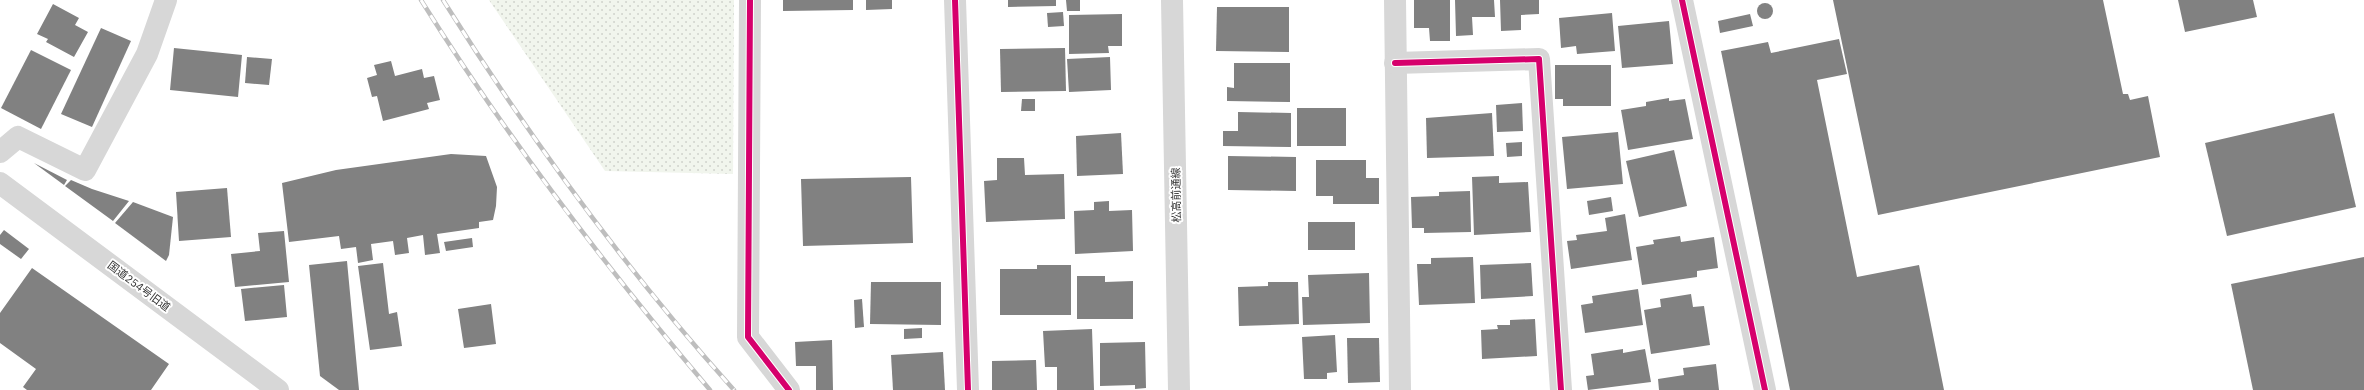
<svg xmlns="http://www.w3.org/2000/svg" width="2364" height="390" font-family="'IBM Plex Sans','Noto Sans JP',sans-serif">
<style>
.grass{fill:url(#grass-dots)}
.building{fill:#818181}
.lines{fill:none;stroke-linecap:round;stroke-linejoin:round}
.minor{stroke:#d7d7d7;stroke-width:22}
.rail-casing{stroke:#bebebe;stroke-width:4.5}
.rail{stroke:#fff;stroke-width:3;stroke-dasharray:9;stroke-linecap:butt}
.cycleway-casing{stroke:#fff;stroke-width:8}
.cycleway{stroke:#d6006c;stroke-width:6}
.labels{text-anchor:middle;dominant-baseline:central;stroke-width:4;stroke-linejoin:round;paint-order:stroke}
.street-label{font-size:11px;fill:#333;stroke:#fff}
</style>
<defs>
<pattern id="grass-dots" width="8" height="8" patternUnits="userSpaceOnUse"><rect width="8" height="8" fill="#f1f5ed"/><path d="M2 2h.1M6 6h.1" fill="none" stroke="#cfd2cc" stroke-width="1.8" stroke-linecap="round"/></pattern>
</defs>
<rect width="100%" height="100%" fill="#fff"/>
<!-- grass -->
<path class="grass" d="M489,0H734L733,174L605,171Z"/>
<!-- building -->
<g class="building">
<path d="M783,0H853V10L783,11Z"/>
<path d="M866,0H892V9L866,10Z"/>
<path d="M1008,0H1056V6L1008,7Z"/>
<path d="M1066,0H1080V11H1067Z"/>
<path d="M1414,0H1450V41H1430L1429,28H1414Z"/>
<path d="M1455,0H1494L1495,17H1472L1473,35L1456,36Z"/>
<path d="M1500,0H1539V14L1521,15V30L1501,31Z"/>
<path d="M1833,0H2103L2123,94H2128L2130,100L2148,96L2160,157L1878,215Z"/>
<path d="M2178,0H2253L2257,17L2185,32Z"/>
<circle cx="1765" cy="11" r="8"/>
<path d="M53,4L79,18L75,25L88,32L74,57L46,42L48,39L37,34Z"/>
<path d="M1217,7H1289V52L1216,51Z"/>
<path d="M1063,12L1064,26L1048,27L1047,13Z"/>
<path d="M1612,13L1615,51L1577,54L1576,46L1561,48L1559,18Z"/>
<path d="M1122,14V46H1108L1109,53L1069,54V15Z"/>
<path d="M1750,14L1753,26L1720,33L1718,21Z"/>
<path d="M1669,21L1673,64L1622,68L1618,26Z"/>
<path d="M101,28L131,41L92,127L61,114Z"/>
<path d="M1839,39L1847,74L1817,80L1857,277L1919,265L1944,390H1790L1721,51L1768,42L1771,53Z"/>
<path d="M174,48L242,55L238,97L170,90Z"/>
<path d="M1065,48L1066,91L1001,92L1000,49Z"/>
<path d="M31,50L71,70L41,129L1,108Z"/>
<path d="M247,57L272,59L269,85L245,83Z"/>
<path d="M1110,57L1111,90L1069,92L1067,59Z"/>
<path d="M391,61L395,76L422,69L424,78L434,76L440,100L427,103L429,109L383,121L377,96L372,97L367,78L377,75L374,65Z"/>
<path d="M1234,63H1290V102L1227,101V87L1234,88Z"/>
<path d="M1555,65H1611V106H1563V99H1555Z"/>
<path d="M1669,98V101L1685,99L1693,139L1628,150L1621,110L1646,106V102Z"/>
<path d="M1022,99H1035V111H1021Z"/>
<path d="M1522,103L1523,131L1497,132L1496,105Z"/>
<rect x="1297" y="108" width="49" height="38"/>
<path d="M1238,112L1291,113V147L1223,146V131H1238Z"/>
<path d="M1492,113L1494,156L1427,158L1426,118Z"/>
<path d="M2334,113L2356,207L2227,236L2205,143Z"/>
<path d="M1618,132L1623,184L1567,189L1562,137Z"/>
<path d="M1121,133L1123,174L1077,176L1076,136Z"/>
<path d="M1522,142V156L1507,157L1506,143Z"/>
<path d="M1674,150L1687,206L1639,217L1626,161Z"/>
<path d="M451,154L486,156L497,187L496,206L493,220L479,222V228L437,234L440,253L425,255L423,235L407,238L409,253L395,255L393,241L371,244L373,260L358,263L356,247L341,249L339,236L289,242L282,183L336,170Z"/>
<path d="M1228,156L1296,157V191L1228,190Z"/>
<path d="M997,158H1024L1025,175L1064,174L1065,219L986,222L984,181L997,180Z"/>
<path d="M1316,160H1366V178H1379V204H1333V196H1316Z"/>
<path d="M34,163L67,180L64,185Z"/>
<path d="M1499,176V183L1528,182L1531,232L1474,235L1472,177Z"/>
<path d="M911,177L913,243L803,246L801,179Z"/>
<path d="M71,180L92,189L129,201L113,221L65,186Z"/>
<path d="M227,188L231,237L179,241L176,192Z"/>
<path d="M1470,191L1471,232L1424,233V228H1412L1411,197L1439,196V192Z"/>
<path d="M1611,197L1613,211L1589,215L1587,201Z"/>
<path d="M1109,201V211L1132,210L1133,251L1075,254L1074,211L1094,210V202Z"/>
<path d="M133,202L173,217L169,255L166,261L115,223Z"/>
<path d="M1625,214L1632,260L1571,269L1567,241L1577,240L1576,235L1607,231L1605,218Z"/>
<rect x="1308" y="222" width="47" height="28"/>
<path d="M4,230L29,249L21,259L0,244V235Z"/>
<path d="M284,231L289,282L235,287L231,254L260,251L258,233Z"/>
<path d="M1680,236L1681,242L1714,237L1718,268L1697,271V277L1642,285L1636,247L1654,244L1653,240Z"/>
<path d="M472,238L473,247L446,251L444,242Z"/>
<path d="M1473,257L1475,303L1419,305L1417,264H1431V258Z"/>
<path d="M2364,257V390H2253L2231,284Z"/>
<path d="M347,261L359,390H339L320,376L309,265Z"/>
<path d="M383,263L389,314L397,312L402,346L370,350L358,266Z"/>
<path d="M1531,263L1533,296L1481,299L1480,265Z"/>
<path d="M1037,265H1071V315H1000V269H1037Z"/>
<path d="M32,268L169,364L151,390H27L23,387L36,369L0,343V313Z"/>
<path d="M1369,273L1370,323L1303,325L1302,297H1309L1308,275Z"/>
<path d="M1077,276H1105V282L1133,281V319H1077Z"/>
<path d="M871,282H941V325L870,324Z"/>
<path d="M1268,282H1298L1299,324L1239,326L1238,287L1268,286Z"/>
<path d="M284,285L287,317L245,321L241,289Z"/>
<path d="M1638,289L1643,325L1585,333L1581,305L1593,303L1592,296Z"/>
<path d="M1691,294L1693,307L1704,306L1710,345L1651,354L1644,310L1661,307L1660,299Z"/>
<path d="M862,299L864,327L855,328L854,300Z"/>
<path d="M491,304L496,344L464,348L458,309Z"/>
<path d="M1535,319L1537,356L1482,359L1481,330L1498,329L1497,325H1510V320Z"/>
<path d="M922,328V338L904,339V329Z"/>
<path d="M1092,329L1094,390H1057V367H1045L1043,331Z"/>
<path d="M1335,335L1337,372L1327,373V379H1304L1302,337Z"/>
<path d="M1347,338H1379L1380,382L1348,383Z"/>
<path d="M832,340L833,390H816V366H796L795,342Z"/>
<path d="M1145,342L1146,388L1135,389V385L1100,386V343Z"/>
<path d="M1623,349V353L1645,349L1651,382L1588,390L1586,376L1594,375L1591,354Z"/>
<path d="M943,352L945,390H893L891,355Z"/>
<path d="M1036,360L1037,390H992V361Z"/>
<path d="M1716,364L1719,390H1659L1658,379L1684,375L1683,368Z"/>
</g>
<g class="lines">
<!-- minor -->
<g class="minor">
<path d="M750,0L748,337L789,390"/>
<path d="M955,0L968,390"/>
<path d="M1172,0L1179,390"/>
<path d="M1395,0L1400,390"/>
<path d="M1682,0L1765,390"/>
<path d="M1395,63L1539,59L1561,390"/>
<path d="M0,152L18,137L85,170L147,54L166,0"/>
<path d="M0,183L278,390"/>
</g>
<defs>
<g id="rail">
<path d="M421,0C507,138 605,266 710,390"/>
<path d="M443,0C529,137 626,270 734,390"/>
</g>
</defs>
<!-- rail casing -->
<use href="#rail" class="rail-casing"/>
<!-- rail -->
<use href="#rail" class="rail"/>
<defs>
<g id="cycleway">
<path d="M750,0L748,337L789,390"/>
<path d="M955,0L968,390"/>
<path d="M1682,0L1765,390"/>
<path d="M1395,63L1539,59L1561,390"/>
</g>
</defs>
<!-- cycleway casing -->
<use href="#cycleway" class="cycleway-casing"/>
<!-- cycleway -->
<use href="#cycleway" class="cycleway"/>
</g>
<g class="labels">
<!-- street labels -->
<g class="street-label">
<text transform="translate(1176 195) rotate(-91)">松高前通線</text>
<text transform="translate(139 286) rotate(37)">国道254号旧道</text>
</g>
</g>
</svg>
